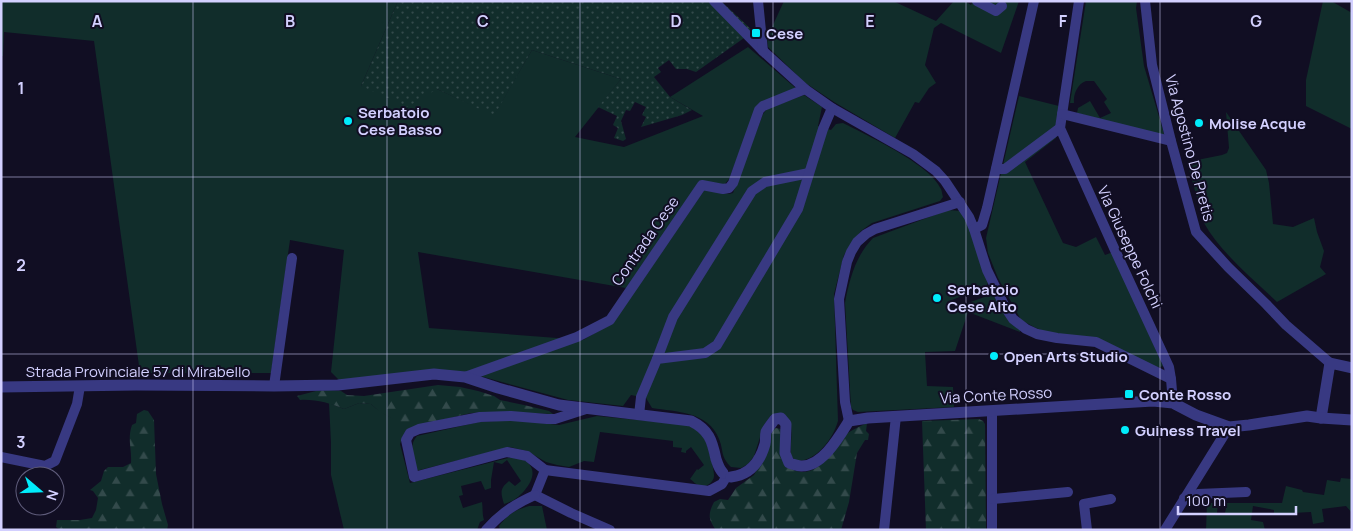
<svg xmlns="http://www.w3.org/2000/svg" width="1353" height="531" font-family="Manrope,sans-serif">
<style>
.grass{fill:#112d2b}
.forest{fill:url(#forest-firs)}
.garden{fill:url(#garden-dots)}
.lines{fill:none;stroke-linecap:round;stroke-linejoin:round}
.minor{stroke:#383982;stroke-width:10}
.tertiary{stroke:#383982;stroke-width:11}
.grid{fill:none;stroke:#d3d0ff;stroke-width:1;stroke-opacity:0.55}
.poi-dot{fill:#00ecfb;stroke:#110e23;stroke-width:2}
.labels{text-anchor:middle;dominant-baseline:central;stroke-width:4;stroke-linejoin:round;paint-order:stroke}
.poi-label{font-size:15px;font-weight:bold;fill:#d3d0ff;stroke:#110e23;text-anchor:start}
.street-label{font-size:15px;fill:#d3d0ff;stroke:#110e23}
.grid-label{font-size:16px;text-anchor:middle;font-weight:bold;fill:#d3d0ff;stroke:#110e23;stroke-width:4;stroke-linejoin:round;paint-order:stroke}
</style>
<defs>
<pattern id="forest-firs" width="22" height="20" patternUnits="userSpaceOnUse" patternTransform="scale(1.25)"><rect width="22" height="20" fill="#112d2b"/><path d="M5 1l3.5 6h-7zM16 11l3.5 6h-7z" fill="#334a4b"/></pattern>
<pattern id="garden-dots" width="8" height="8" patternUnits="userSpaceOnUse" patternTransform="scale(1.25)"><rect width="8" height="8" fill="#112d2b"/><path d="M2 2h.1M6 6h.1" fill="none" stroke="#334a4b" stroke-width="1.8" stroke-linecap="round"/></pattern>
</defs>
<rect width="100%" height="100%" fill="#110e23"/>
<!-- grass -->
<g class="grass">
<path d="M1,1H398L361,86L437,89L494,115L532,50L621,79L575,137L624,147L703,116L670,97L748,47L799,91L757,106L729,179L724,185L700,181L626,288L418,252L429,328L583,340L614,322L705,189L729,194L733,193L763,114L767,109L804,95L822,107L818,126L831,130L836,124L843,123C868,136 930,164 941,189C942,191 942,194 943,197L940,201L872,223L861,231L844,255L834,294L838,421C833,439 816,462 796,461L791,456C789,439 800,410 771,415L764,425L754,456L748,464L741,468L731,467C720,456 724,451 719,439C708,411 676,412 652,408L646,398L631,395L623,406L568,400L480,376L339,380L331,372L344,250L290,240L271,373H140L94,41L4,32L3,56H1Z"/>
<path d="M784,1H893L936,21L954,1H965L971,5L973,1H1019L1001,53L941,23L934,28L925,65L936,83L929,88L919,103L915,102L895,138L834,102L804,82L768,47L767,38Z"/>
<path d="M1086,1H1137L1136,8L1144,66L1165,137L1077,113L1078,108L1090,101L1100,118L1111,113L1104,102L1107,99L1094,81C1093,81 1086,81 1086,81C1077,84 1073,95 1074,103H1070Z"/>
<path d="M1323,1H1331L1352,13V129L1306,106V80Z"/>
<path d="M1019,96L1059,106L1056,138L1025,162L1063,243L1076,247L1096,237L1105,255L1113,252L1163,366L1156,368L1098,339L1048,333L1034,327L1021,320L998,278L988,253L986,238Z"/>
<path d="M1226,112L1266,170L1269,183L1273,224L1293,227L1314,218L1317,232L1324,251L1320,267L1326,274L1277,302C1253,279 1220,252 1204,223L1187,162L1222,155L1227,153L1229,148Z"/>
<path d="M948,210L961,211L966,217L989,282L985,287L952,300L949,307L955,309L961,310L963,308L965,304L990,295L995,296L1020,330V332L968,312L955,351L925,352L927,386L953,387L954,407L858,412L853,410L851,407L845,303C849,280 856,255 873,238Z"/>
<path d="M329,403L344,409L359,403L371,404C385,417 398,420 415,427L403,436L400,444L410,483L512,457C517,458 523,459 527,462C542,474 523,495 512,501C509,502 507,503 504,504C501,493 499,489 509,481L515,486L521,481L507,460L502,464L494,462L491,480V488L485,490L481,481L461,486L463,495L459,496L463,508L482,502C483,508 482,514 484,520L480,522L477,530H344L331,475V443Z"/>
<path d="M597,416L690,425C695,429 700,433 704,438C707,443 715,471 714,476C714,482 706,488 700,486C696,485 693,481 690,479L697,469L698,470L704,465L691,447L686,451V453L681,452L682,448L673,447V441L600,432L594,462L584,461L569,467L557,465L546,462L527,451L510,447L416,471C414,460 408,445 417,436L479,422L496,421H525L559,425Z"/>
<path d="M1341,478L1352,479V513L1346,506L1322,509L1324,522L1313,524L1311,512L1274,514V510L1253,506L1251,520L1263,522L1265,530H1206L1207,503H1218L1217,513H1225L1227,503H1282L1286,486L1302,490L1303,492L1324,495L1327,480L1340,482Z"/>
<path d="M529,506H542L547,530H500L499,526C508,514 515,510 529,506Z"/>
</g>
<!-- forest -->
<g class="forest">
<path d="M438,385L460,387L478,391L494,396L500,400L524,405L549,411L553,414L489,412L471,413L399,430L393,419L380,412L371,404L359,403L344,409C330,403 315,399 300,400L297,396L316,391L328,390L341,391L347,395L364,396Z"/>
<path d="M144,410L148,411L154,420L156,474L162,504L168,525L167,530H61L56,527L57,520H80L92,518L96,510L98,498L93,491L90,490L101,481L104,471L108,467H123L131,463C132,448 127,440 132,425L136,423L137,414Z"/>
<path d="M979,419L983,421L985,424L986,530H926L922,421Z"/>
<path d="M867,423L866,431L869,434L868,440H865L857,453L849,502L841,530H716C708,519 708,514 714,502L720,499L728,500L736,488L754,475L767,450L772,430L776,428L781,429L785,465C804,479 819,470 831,453C835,448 838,442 843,437C849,431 859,427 867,423Z"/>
</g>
<!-- garden -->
<path class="garden" d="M398,1H721L752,30L744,38L696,72L687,69H676L669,60L658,68L661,72L654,77L670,97L692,110L682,115L641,127L646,117L642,115L646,107L635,102L630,111L626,110L621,121L626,139L623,141L614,138L618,128L613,125L617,116L598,107L621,79L532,50L494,116L437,89L407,107L361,86Z"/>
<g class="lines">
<!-- minor -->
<g class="minor">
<path d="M714,1L763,51L805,89L832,108L913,154L936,171L945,181L969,217L974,229L987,270L1005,307L1013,319L1026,329L1037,334L1057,338L1096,342L1171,379L1173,403"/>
<path d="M758,1L763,51"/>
<path d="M977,1L996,11L1002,6"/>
<path d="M1079,1L1060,128L1114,248L1169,367L1171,379"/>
<path d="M1145,1L1152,65L1171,141L1196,232L1228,267L1266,304L1286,325L1330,363"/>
<path d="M1062,114L1171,141"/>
<path d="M996,169H1005L1060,128"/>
<path d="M974,229L982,225L987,208L1034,1"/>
<path d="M657,359L673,317L752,191L765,182L809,173"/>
<path d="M465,377L577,337L610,320L702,185L723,189L729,188L733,183L759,110L763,106L805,89"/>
<path d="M274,386L292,258"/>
<path d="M992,411V530"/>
<path d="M639,415L641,397L657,359L705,353L717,345L798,209L823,129L832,108"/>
<path d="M849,421L845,402L839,299L847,262L851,252L857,242L866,234L875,229L960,202"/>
<path d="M1,457L45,466L55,461L77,404L80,386"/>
<path d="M545,470L527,456L507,452L414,477L406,440L410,433L419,429L480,417L511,416L547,419H555L586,409"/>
<path d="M535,495L545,470L709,491L722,484L725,479"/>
<path d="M535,495L571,513L610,530"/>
<path d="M1184,498L1198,494L1246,492"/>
<path d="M993,499L1068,492"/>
<path d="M486,530C501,513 515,504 535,495"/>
<path d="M884,530L896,416"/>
<path d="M1087,530L1084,504L1111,499"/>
<path d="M1165,530L1229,427"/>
</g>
<!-- tertiary -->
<g class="tertiary">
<path d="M1,387L136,385L274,386L338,385L434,374L465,377L498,388L559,405L691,421C709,430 712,440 716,459C718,465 719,469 723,473"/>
<path d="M1321,418L1330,363L1352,368"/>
<path d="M731,477C750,475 760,462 765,444C766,440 765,436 766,432C768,428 772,423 775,419L781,418L786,424L785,453L789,463C793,464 797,466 801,466C822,467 839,437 849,421L868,418L1153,401L1173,403L1196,415L1229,427L1249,425L1307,416L1321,418L1352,420"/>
</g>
</g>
<!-- grid -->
<path class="grid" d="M193,1V530M387,1V530M580,1V530M773,1V530M966,1V530M1160,1V530M1,177H1352M1,354H1352"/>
<!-- markers -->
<g class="poi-dot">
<rect x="751" y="28" width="10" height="10" rx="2.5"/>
<circle cx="348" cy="121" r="5"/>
<circle cx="1199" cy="123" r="5"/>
<circle cx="937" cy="298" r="5"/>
<circle cx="994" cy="356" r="5"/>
<rect x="1124" y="389" width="10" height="10" rx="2.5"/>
<circle cx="1125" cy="430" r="5"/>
</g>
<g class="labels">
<!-- poi labels -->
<g class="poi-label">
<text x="766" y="33">Cese</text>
<text x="358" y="112">Serbatoio<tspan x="358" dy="17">Cese Basso</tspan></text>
<text x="1209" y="123">Molise Acque</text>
<text x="947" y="289">Serbatoio<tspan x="947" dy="17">Cese Alto</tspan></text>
<text x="1004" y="356">Open Arts Studio</text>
<text x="1139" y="394">Conte Rosso</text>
<text x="1135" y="430">Guiness Travel</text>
</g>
<!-- street labels -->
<g class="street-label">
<text transform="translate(1190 148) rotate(75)">Via Agostino De Pretis</text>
<text transform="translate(645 241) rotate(-55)">Contrada Cese</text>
<text transform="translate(1130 247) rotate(65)">Via Giuseppe Folchi</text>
<text x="138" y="371">Strada Provinciale 57 di Mirabello</text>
<text transform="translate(996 395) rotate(-3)">Via Conte Rosso</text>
</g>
</g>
<g class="grid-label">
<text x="97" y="27">A</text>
<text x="290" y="27">B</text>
<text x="483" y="27">C</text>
<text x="676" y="27">D</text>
<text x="870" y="27">E</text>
<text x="1063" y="27">F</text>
<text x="1256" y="27">G</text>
<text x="21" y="94">1</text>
<text x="21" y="271">2</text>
<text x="21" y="448">3</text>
</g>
<!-- border -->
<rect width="1353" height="531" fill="none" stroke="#d3d0ff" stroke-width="5"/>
<!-- north arrow -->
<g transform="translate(40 491) rotate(109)"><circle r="24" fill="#110e23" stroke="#5f5c7b"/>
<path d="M0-4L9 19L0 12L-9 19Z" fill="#00ecfb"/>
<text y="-8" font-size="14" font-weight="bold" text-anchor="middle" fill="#d3d0ff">N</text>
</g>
<!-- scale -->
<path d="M1178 506v8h118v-8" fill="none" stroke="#d3d0ff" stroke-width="2.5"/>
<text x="1186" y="506" font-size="15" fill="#d3d0ff" stroke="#110e23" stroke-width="4" paint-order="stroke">100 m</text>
</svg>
